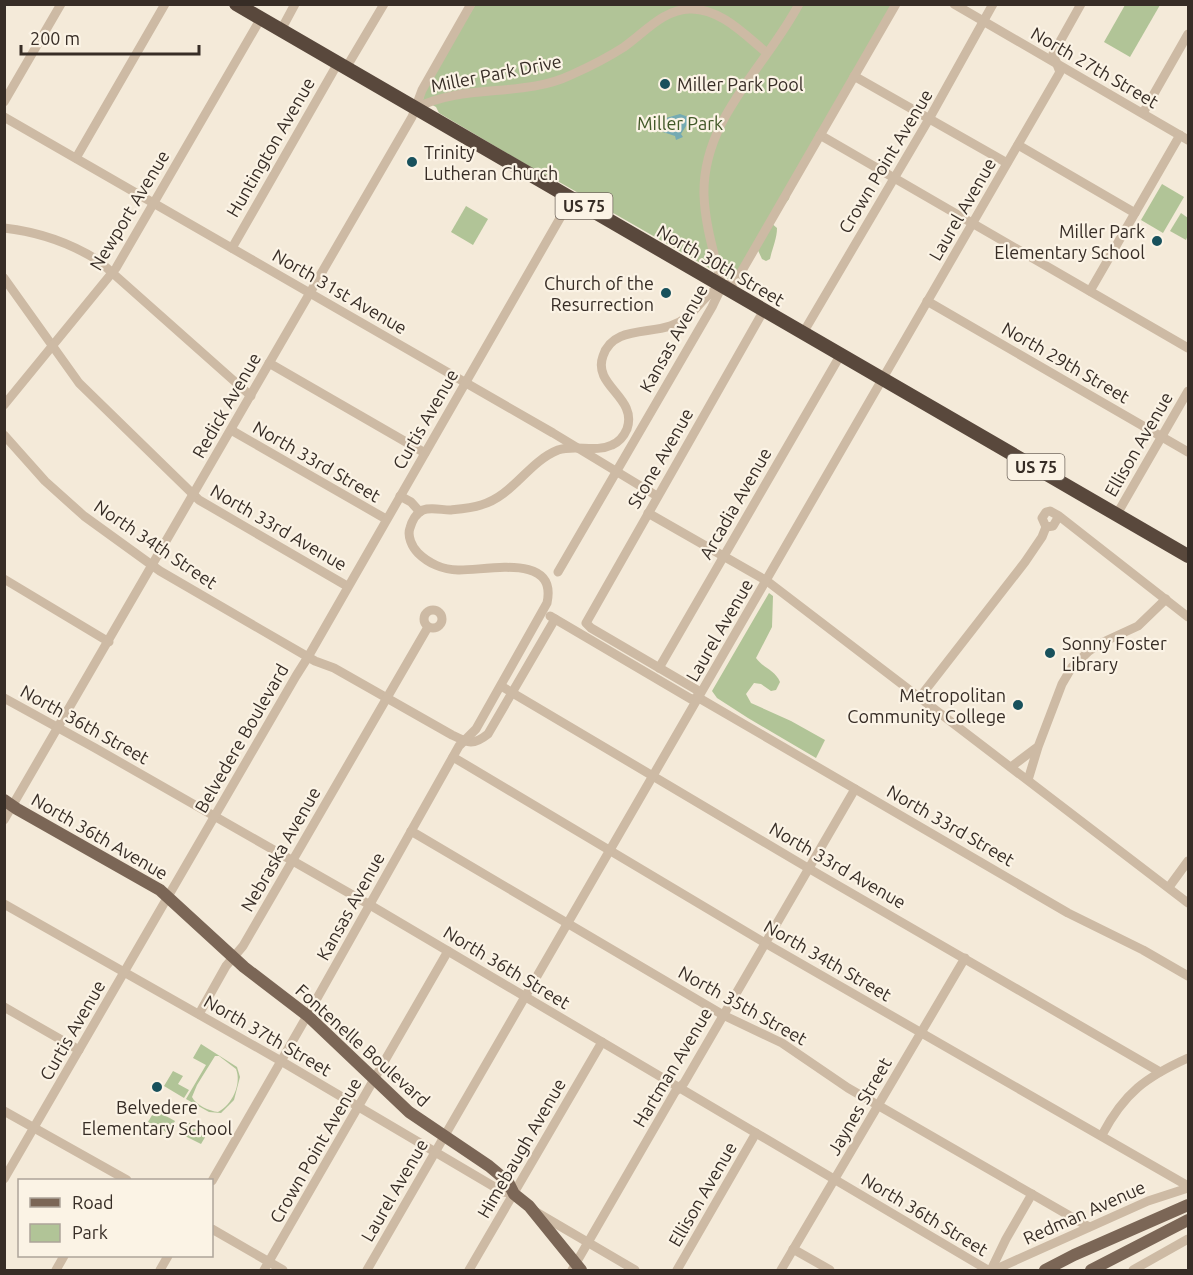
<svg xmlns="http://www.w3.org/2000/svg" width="1193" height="1275" font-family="Ubuntu,sans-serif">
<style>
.green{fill:#b1c497;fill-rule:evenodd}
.water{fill:#75aab3}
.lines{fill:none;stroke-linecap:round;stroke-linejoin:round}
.minor{stroke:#cdbaa4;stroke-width:9}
.major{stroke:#7b6656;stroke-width:12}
.highway{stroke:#59483c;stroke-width:14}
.poi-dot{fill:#18515c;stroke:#fbf3e5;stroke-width:2}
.labels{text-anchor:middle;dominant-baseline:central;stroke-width:4.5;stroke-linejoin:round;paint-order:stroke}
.shield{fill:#fbf3e5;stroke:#72685f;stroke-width:1.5}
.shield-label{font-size:16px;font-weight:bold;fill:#372d26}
.street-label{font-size:18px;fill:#372d26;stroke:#fbf3e5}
.poi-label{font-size:18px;fill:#372d26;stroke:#fbf3e5;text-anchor:start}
.park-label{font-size:18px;fill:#415828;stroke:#fbf3e5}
</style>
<rect width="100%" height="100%" fill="#f4ead9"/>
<!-- green -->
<g class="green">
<path d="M475,5H892L791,191L789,199L770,222L777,228C777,239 772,249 770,259L766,261L762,259L755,244L734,278L730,280L547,175H544L439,113L436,107L423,100L424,92Z"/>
<path d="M1125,5H1160L1130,57L1104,42Z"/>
<path d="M1162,184L1184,197L1163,233L1141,220Z"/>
<path d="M466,206L488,219L473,245L451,232Z"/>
<path d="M1181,213L1188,218V235L1186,240L1170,231Z"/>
<path d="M769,593L773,596L772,627L756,658C763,668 775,670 780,682L776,690L771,691L761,684L754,683L746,694L751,703L791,721L825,740L816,758L748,718L717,698L712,691Z"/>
<path d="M201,1044L237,1067L240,1077L234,1100L221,1113L209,1112L186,1099L206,1065L193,1058ZM215,1056H219L236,1069C242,1084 232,1105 218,1112C209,1111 196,1105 192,1097L197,1085Z"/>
<path d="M173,1071L183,1076L178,1084L189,1090L184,1098L164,1086Z"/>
<path d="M155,1110L175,1121L168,1133L148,1122Z"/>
<path d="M188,1122L207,1134L201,1144L181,1134Z"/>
</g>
<!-- water -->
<path class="water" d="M680,114L691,118L681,134L683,137L676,140L675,136L657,130L666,118Z"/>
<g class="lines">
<!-- minor -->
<g class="minor">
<path d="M954,4L1188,140"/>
<path d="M281,30L295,4"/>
<path d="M346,68L384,4"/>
<path d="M854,76L1007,163"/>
<path d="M4,102L61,4"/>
<path d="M416,108C464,83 523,98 571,75C589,67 607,58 624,47C644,33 664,9 690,9C720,8 745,35 767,53"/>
<path d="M1143,113L1188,34"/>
<path d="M4,117L553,433L657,496"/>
<path d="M820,135L1188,348"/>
<path d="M1018,145L1135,213"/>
<path d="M76,158L165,4"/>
<path d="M4,228C39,232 69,242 99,261L251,396"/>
<path d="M232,248L338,63"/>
<path d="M4,278L79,383L199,500L347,586"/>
<path d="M722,286C715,256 705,226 704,195C702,119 766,67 799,4"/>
<path d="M1090,291L1180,135"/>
<path d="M927,301L1188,452"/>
<path d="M764,310L586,623L591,628L697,690L699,698L1068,913L1143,950L1188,976"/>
<path d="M803,333L929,119L993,4"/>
<path d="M269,363L425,453"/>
<path d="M4,405L116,268L261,18"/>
<path d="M231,430L386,519"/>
<path d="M4,435L45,481L84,516L160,571L315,661L334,668L452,735C468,743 473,746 488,734L555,619"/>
<path d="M400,496L411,502L420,512"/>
<path d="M648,513L767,581L1188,903"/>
<path d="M1117,514L1188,391"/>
<path d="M1059,516L1053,526L1046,527L1042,518L1046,512L1050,511L1059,516L1188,617"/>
<path d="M558,572L712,307L722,286"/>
<path d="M4,579L109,642"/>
<circle cx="433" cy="619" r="9"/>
<path d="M550,616L691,699L699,698"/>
<path d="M659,668L841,354"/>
<path d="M501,686L808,868L1160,1072"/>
<path d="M920,697L1025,562L1042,537L1046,527"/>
<path d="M4,698L95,748L370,905L988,1270"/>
<path d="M453,757L765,943L1188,1186"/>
<path d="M1011,767L1036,748"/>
<path d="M1028,780L1038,747L1062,684L1072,667L1089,651L1099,644L1138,626L1166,599"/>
<path d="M4,820L412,117L422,90L471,4"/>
<path d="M411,831L723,1015L782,1043L848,1088L1089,1227"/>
<path d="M1169,887L1188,861"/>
<path d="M4,904L281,1061L503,1192L514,1194"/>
<path d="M4,1007L79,1050"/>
<path d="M199,1014L226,966L243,946L428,627"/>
<path d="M4,1111L127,1180"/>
<path d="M1102,1135C1124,1093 1146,1077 1188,1058"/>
<path d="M4,1179L296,676L308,657L571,199"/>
<path d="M212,1181L311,1009L459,746L476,729L547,603C558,552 485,571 458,570C443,570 428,563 418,553C412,547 407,536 410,528C412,521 416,513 423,510C431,507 442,510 450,510C460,509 472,508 481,505C513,496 528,462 558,450C575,444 595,453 612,445C619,442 624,436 627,429C638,397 592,386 603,356C612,327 647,334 670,326C691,320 696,305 711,293C719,286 727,286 736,281L896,4"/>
<path d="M536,1212L635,1270"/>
<path d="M212,1229L283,1270"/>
<path d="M793,1249L830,1270"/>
<path d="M56,1270L64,1256"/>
<path d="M160,1270L168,1256"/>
<path d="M264,1270L448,951"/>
<path d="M367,1270L1060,72L1053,54L1081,4"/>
<path d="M469,1270L602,1042"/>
<path d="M572,1270L675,1092L684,1083L855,789"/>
<path d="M677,1270L756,1133"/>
<path d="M781,1270L965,958"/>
<path d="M991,1270L1006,1239L1032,1194"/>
<path d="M994,1270L1148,1201L1188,1188"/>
<path d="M1133,1270L1188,1239"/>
</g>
<!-- major -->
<g class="major">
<path d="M4,800L17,809L160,890L244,967L308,1016L409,1112L489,1166L508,1182L514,1194L529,1206L581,1270"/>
<path d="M1045,1270L1074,1255L1188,1205"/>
<path d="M1091,1270L1188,1220"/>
</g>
<!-- highway -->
<path class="highway" d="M236,4L1188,556"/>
</g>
<!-- markers -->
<g class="poi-dot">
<circle cx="665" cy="84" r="6"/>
<circle cx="412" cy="162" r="6"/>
<circle cx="1157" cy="241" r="6"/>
<circle cx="666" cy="293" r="6"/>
<circle cx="1050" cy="653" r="6"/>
<circle cx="1018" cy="705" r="6"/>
<circle cx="157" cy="1087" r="6"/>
</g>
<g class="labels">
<!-- shield labels -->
<g class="shield">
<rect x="555.5" y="193" width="57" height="26" rx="4.5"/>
<rect x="1007.5" y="454" width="57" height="26" rx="4.5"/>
</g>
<g class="shield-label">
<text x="584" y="206">US 75</text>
<text x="1036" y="467">US 75</text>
</g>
<!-- street labels -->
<g class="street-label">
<text transform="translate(1095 67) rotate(30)">North 27th Street</text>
<text transform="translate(496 73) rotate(-11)">Miller Park Drive</text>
<text transform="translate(270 147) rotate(-60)">Huntington Avenue</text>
<text transform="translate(885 161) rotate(-59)">Crown Point Avenue</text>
<text transform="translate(962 209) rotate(-60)">Laurel Avenue</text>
<text transform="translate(129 210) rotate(-59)">Newport Avenue</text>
<text transform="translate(721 265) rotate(30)">North 30th Street</text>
<text transform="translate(340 291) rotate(30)">North 31st Avenue</text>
<text transform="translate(673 338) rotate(-61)">Kansas Avenue</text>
<text transform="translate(1066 362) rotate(30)">North 29th Street</text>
<text transform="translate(226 405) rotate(-60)">Redick Avenue</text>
<text transform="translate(425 419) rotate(-60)">Curtis Avenue</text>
<text transform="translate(1138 444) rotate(-60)">Ellison Avenue</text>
<text transform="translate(660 458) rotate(-60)">Stone Avenue</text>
<text transform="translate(317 461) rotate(30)">North 33rd Street</text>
<text transform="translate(735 503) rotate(-60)">Arcadia Avenue</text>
<text transform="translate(279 527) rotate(30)">North 33rd Avenue</text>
<text transform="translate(156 544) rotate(34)">North 34th Street</text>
<text transform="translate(719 630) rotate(-60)">Laurel Avenue</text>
<text transform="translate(85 724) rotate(29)">North 36th Street</text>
<text transform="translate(241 738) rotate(-60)">Belvedere Boulevard</text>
<text transform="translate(951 825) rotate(30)">North 33rd Street</text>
<text transform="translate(100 836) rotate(30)">North 36th Avenue</text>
<text transform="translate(280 849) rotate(-60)">Nebraska Avenue</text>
<text transform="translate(838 865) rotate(30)">North 33rd Avenue</text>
<text transform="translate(350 906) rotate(-61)">Kansas Avenue</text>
<text transform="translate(828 960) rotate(30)">North 34th Street</text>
<text transform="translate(507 967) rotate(31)">North 36th Street</text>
<text transform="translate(743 1005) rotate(29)">North 35th Street</text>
<text transform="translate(72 1030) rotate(-60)">Curtis Avenue</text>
<text transform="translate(268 1035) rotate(30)">North 37th Street</text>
<text transform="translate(363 1045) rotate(42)">Fontenelle Boulevard</text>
<text transform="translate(672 1067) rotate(-59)">Hartman Avenue</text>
<text transform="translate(859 1106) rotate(-60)">Jaynes Street</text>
<text transform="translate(521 1148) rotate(-60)">Himebaugh Avenue</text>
<text transform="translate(315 1150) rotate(-60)">Crown Point Avenue</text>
<text transform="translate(394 1190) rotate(-60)">Laurel Avenue</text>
<text transform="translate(702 1194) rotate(-60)">Ellison Avenue</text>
<text transform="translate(1084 1212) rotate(-24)">Redman Avenue</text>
<text transform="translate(925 1214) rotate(31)">North 36th Street</text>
</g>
<!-- poi labels -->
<g class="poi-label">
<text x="677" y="84">Miller Park Pool</text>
<text x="424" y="152">Trinity<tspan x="424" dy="21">Lutheran Church</tspan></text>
<text x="1145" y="231" text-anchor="end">Miller Park<tspan x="1145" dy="21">Elementary School</tspan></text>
<text x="654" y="283" text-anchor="end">Church of the<tspan x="654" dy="21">Resurrection</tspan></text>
<text x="1062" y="643">Sonny Foster<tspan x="1062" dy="21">Library</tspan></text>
<text x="1006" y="695" text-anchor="end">Metropolitan<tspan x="1006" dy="21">Community College</tspan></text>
<text x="157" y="1107" text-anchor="middle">Belvedere<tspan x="157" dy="21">Elementary School</tspan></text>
</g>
<!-- park labels -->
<g class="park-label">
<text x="680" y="123">Miller Park</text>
</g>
</g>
<!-- border -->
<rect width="1193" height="1275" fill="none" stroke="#372d26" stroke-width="12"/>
<!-- legend -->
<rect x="18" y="1179" width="195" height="78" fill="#fbf3e5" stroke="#ada499" stroke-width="1.5"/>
<rect x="30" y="1198" width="30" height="9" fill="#7b6656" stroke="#ada499" stroke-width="1.5"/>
<text x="72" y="1209" font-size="18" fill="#372d26">Road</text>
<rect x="30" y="1224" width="30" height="18" fill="#b1c497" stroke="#ada499" stroke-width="1.5"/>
<text x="72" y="1239" font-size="18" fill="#372d26">Park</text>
<!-- scale -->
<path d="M21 45v9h178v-9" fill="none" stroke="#372d26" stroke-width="3"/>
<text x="30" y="45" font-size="18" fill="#372d26" stroke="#fbf3e5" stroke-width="4.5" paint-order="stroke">200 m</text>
</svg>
